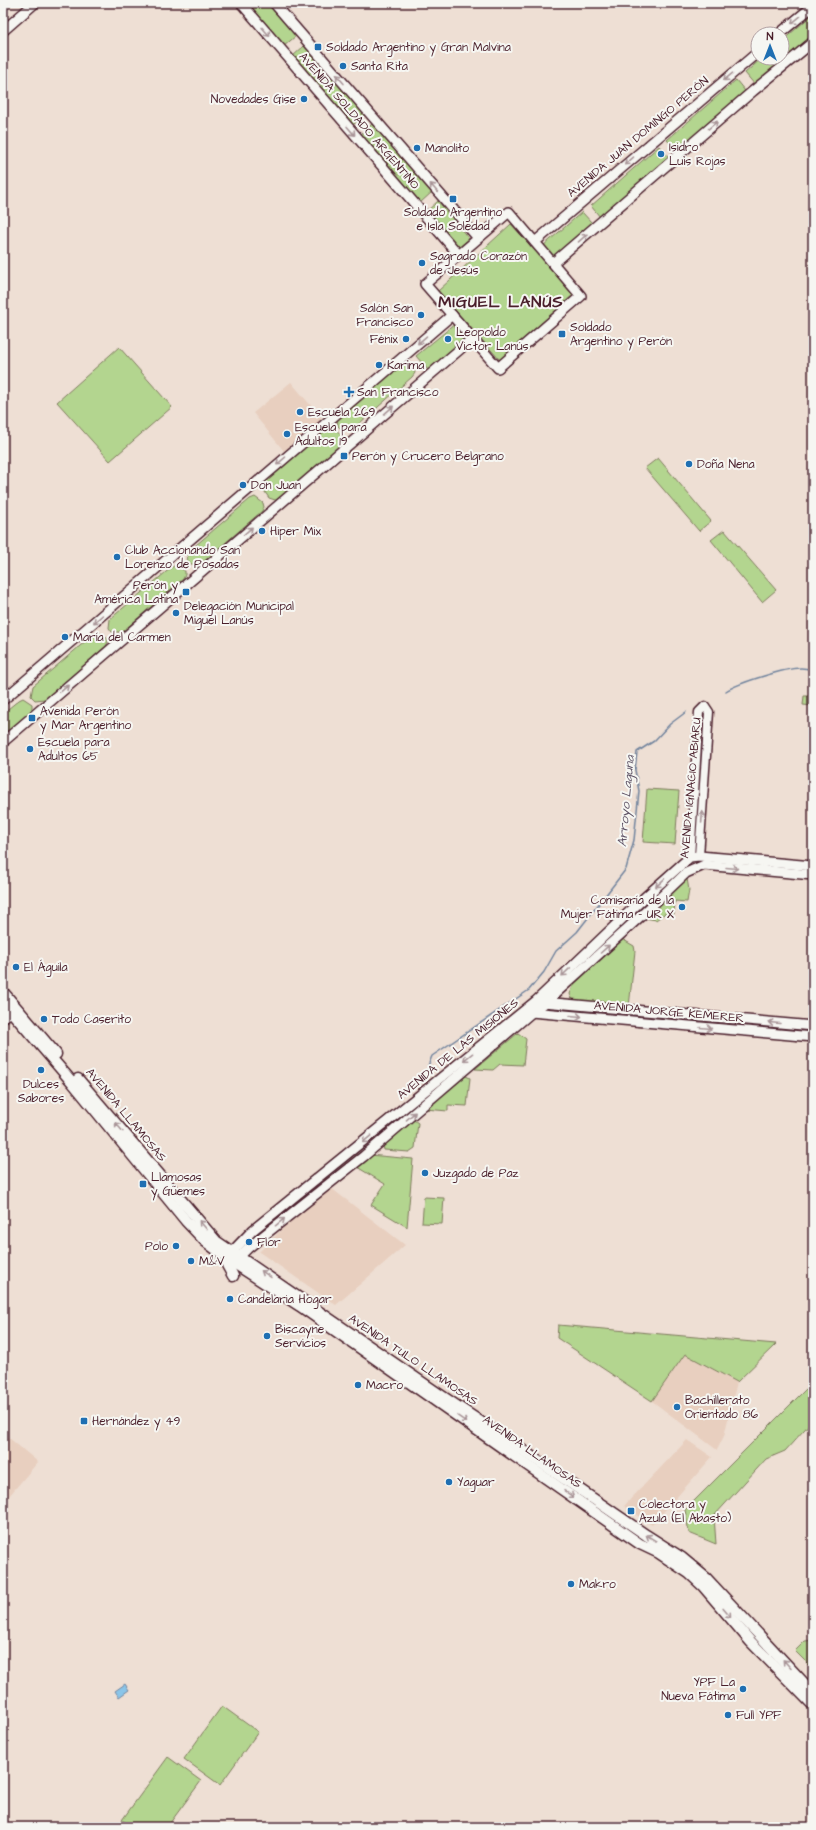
<svg xmlns="http://www.w3.org/2000/svg" width="816" height="1830" font-family="'Architects Daughter',sans-serif">
<style>
.built{fill:#e8cfbf}
.green{fill:#b3d58f;stroke:#7e7a5d}
.water{fill:#8ac5e9;stroke:#70839d}
.lines{fill:none;stroke-linecap:round;stroke-linejoin:round}
.stream{stroke:#70839d;stroke-width:1.5}
.tertiary-casing{stroke:#4a1f2b;stroke-width:11}
.secondary-casing{stroke:#4a1f2b;stroke-width:12}
.trunk-casing{stroke:#4a1f2b;stroke-width:13}
.tertiary{stroke:#f6f6f2;stroke-width:8}
.secondary{stroke:#f6f6f2;stroke-width:9}
.trunk{stroke:#f6f6f2;stroke-width:10}
.oneway{stroke:#a99598}
.poi-dot{fill:#1f6fb2;stroke:#f6f6f2;stroke-width:1.5}
.labels{text-anchor:middle;dominant-baseline:central;stroke-width:4;stroke-linejoin:round;paint-order:stroke}
.poi-label{font-size:12px;fill:#4a1f2b;stroke:#f6f6f2;text-anchor:start}
.street-label{font-size:12px;fill:#4a1f2b;stroke:#f6f6f2}
.water-label{font-size:13px;font-style:italic;fill:#5d5164;stroke:#f6f6f2}
.district-label{font-size:16px;font-weight:bold;letter-spacing:1px;fill:#4a1f2b;stroke:#f6f6f2}
</style>
<rect width="100%" height="100%" fill="#eedfd4"/>
<filter id="ink" filterUnits="userSpaceOnUse"><feTurbulence type="fractalNoise" baseFrequency=".025" numOctaves="2"/><feDisplacementMap in="SourceGraphic" scale="8" xChannelSelector="R" yChannelSelector="G"/><feConvolveMatrix kernelMatrix="1 2 1 2 8 2 1 2 1" color-interpolation-filters="sRGB"/></filter>
<g filter="url(#ink)">
<!-- built -->
<g class="built">
<path d="M291,382L323,420L284,451L253,413Z"/>
<path d="M327,1185L405,1245L336,1305L259,1252Z"/>
<path d="M685,1353L737,1382L724,1436L717,1450L652,1401Z"/>
<path d="M3,1433L38,1462L3,1503Z"/>
<path d="M687,1440L712,1457L652,1525L624,1506Z"/>
</g>
<!-- green -->
<g class="green">
<path d="M244,3H269L297,35L283,47Z"/>
<path d="M813,14V35L755,85L745,73L762,58H782V41Z"/>
<path d="M305,45L365,114L352,126L292,57Z"/>
<path d="M736,80L745,91L677,151L667,140Z"/>
<path d="M372,124L432,192L420,203L360,135Z"/>
<path d="M659,146L669,157L600,217L591,206Z"/>
<path d="M438,201L469,239L458,248L427,211Z"/>
<path d="M582,212L592,223L553,257L543,246Z"/>
<path d="M511,224L574,294L500,360L438,291Z"/>
<path d="M456,323L468,337L428,370L416,356Z"/>
<path d="M119,347L172,407L110,461L57,402Z"/>
<path d="M406,363L414,368L415,373L412,377L352,430H342L338,426L337,418L339,415L401,365Z"/>
<path d="M328,425H332L342,436L343,444L278,501L269,498L261,486L264,481Z"/>
<path d="M658,458L711,521L699,531L645,468Z"/>
<path d="M255,497L263,503L264,507L262,511L201,564H191L187,560L189,551L250,499Z"/>
<path d="M724,530L776,590L762,602L711,540Z"/>
<path d="M176,565L185,571V575L183,579L122,632H112L109,628L110,619L172,567Z"/>
<path d="M99,632L107,638L108,642L106,646L45,699L35,700L31,696L33,686L94,634Z"/>
<path d="M804,696H813V706L803,705Z"/>
<path d="M23,698L32,704V708L30,712L3,736V713L19,700Z"/>
<path d="M647,789L679,791L675,844L643,842Z"/>
<path d="M686,873L689,890L687,902L675,901L674,914H664L656,920L645,918L646,915Z"/>
<path d="M622,939L634,946L635,951L629,1007L575,1005L570,994L574,984Z"/>
<path d="M518,1033L526,1039L523,1065L500,1064L493,1070L475,1069Z"/>
<path d="M466,1076L470,1078L467,1106L448,1105V1111L425,1109Z"/>
<path d="M414,1120L418,1123L415,1148L409,1152L384,1150L383,1145Z"/>
<path d="M369,1155L413,1159L407,1227L371,1205L385,1184L357,1167Z"/>
<path d="M424,1197L444,1198L442,1224L422,1223Z"/>
<path d="M558,1325L776,1344L737,1382L685,1354L652,1401L557,1338Z"/>
<path d="M809,1386L813,1388V1420L785,1451L766,1459L714,1516L716,1544L689,1533L685,1510Z"/>
<path d="M813,1640V1669L795,1651L805,1641Z"/>
<path d="M222,1706L258,1732L220,1785L184,1759Z"/>
<path d="M168,1757L201,1781L167,1827H132L122,1820Z"/>
</g>
<!-- water -->
<path class="water" d="M125,1684L129,1690L119,1697L115,1691Z"/>
<g class="lines">
<!-- stream -->
<g class="stream">
<path d="M726,691C738,683 786,668 801,668C805,668 809,669 813,670"/>
<path d="M428,1066L432,1056L529,990L544,972L556,951L577,932L626,869L634,840L639,791L635,770L637,752L654,741L670,724L686,712"/>
</g>
<defs>
<path id="tertiary" d="M690,857L699,712L705,706L709,712L699,856"/>
<g id="secondary">
<path d="M241,3L459,255"/>
<path d="M274,3L478,238"/>
<path d="M3,31L35,3"/>
<path d="M779,34L813,6"/>
<path d="M509,212L581,296L498,368L425,284Z"/>
<path d="M535,242L758,52"/>
<path d="M553,263L753,91L813,42"/>
<path d="M3,700L452,315"/>
<path d="M3,742L473,338"/>
<path d="M543,1002L813,1026"/>
<path d="M531,1012L813,1037"/>
<path d="M3,1018L10,1012"/>
<path d="M227,1257L253,1230L536,1001L644,898L690,857L699,856L813,866"/>
<path d="M235,1261L248,1248L364,1156L532,1012L546,1002L643,914L686,873L704,865L813,875"/>
</g>
<g id="trunk">
<path d="M3,992L56,1054"/>
<path d="M3,1002L73,1083L186,1221L205,1241L234,1263L300,1306L640,1544L659,1553L689,1573L703,1586L751,1642L813,1705"/>
<path d="M78,1079L216,1241L439,1394L503,1437L646,1535L682,1558L706,1578L813,1693"/>
<path d="M227,1257V1265L233,1276"/>
</g>
</defs>
<!-- tertiary casing -->
<use href="#tertiary" class="tertiary-casing"/>
<!-- secondary casing -->
<use href="#secondary" class="secondary-casing"/>
<!-- trunk casing -->
<use href="#trunk" class="trunk-casing"/>
<!-- tertiary -->
<use href="#tertiary" class="tertiary"/>
<!-- secondary -->
<use href="#secondary" class="secondary"/>
<!-- trunk -->
<use href="#trunk" class="trunk"/>
</g>
<!-- one-way arrows -->
<defs><path id="oneway-shaft" d="M-6 0H5M1.5-3L5.5 0L1.5 3" fill="none" stroke-width="1.6" stroke-linecap="round" stroke-linejoin="round"/></defs>
<g class="oneway">
<use href="#oneway-shaft" transform="translate(796 20) rotate(140)"/>
<use href="#oneway-shaft" transform="translate(266 32) rotate(49)"/>
<use href="#oneway-shaft" transform="translate(728 77) rotate(140)"/>
<use href="#oneway-shaft" transform="translate(340 79) rotate(-131)"/>
<use href="#oneway-shaft" transform="translate(713 125) rotate(-41)"/>
<use href="#oneway-shaft" transform="translate(351 131) rotate(49)"/>
<use href="#oneway-shaft" transform="translate(629 161) rotate(139)"/>
<use href="#oneway-shaft" transform="translate(434 188) rotate(-131)"/>
<use href="#oneway-shaft" transform="translate(583 238) rotate(-41)"/>
<use href="#oneway-shaft" transform="translate(422 340) rotate(139)"/>
<use href="#oneway-shaft" transform="translate(389 410) rotate(-41)"/>
<use href="#oneway-shaft" transform="translate(281 461) rotate(139)"/>
<use href="#oneway-shaft" transform="translate(248 531) rotate(-41)"/>
<use href="#oneway-shaft" transform="translate(98 619) rotate(139)"/>
<use href="#oneway-shaft" transform="translate(64 689) rotate(-41)"/>
<use href="#oneway-shaft" transform="translate(702 817) rotate(-86)"/>
<use href="#oneway-shaft" transform="translate(732 868) rotate(5)"/>
<use href="#oneway-shaft" transform="translate(660 883) rotate(137)"/>
<use href="#oneway-shaft" transform="translate(605 949) rotate(-42)"/>
<use href="#oneway-shaft" transform="translate(566 972) rotate(136)"/>
<use href="#oneway-shaft" transform="translate(576 1016) rotate(5)"/>
<use href="#oneway-shaft" transform="translate(774 1023) rotate(-175)"/>
<use href="#oneway-shaft" transform="translate(706 1028) rotate(5)"/>
<use href="#oneway-shaft" transform="translate(468 1057) rotate(141)"/>
<use href="#oneway-shaft" transform="translate(411 1116) rotate(-41)"/>
<use href="#oneway-shaft" transform="translate(119 1127) rotate(-130)"/>
<use href="#oneway-shaft" transform="translate(367 1139) rotate(140)"/>
<use href="#oneway-shaft" transform="translate(280 1222) rotate(-39)"/>
<use href="#oneway-shaft" transform="translate(203 1225) rotate(-131)"/>
<use href="#oneway-shaft" transform="translate(266 1274) rotate(-145)"/>
<use href="#oneway-shaft" transform="translate(462 1419) rotate(35)"/>
<use href="#oneway-shaft" transform="translate(569 1494) rotate(35)"/>
<use href="#oneway-shaft" transform="translate(651 1538) rotate(-148)"/>
<use href="#oneway-shaft" transform="translate(727 1613) rotate(50)"/>
<use href="#oneway-shaft" transform="translate(787 1664) rotate(-132)"/>
</g>
</g>
<!-- markers -->
<g class="poi-dot">
<rect x="314" y="43" width="8" height="8" rx="2"/>
<circle cx="343" cy="66" r="4"/>
<circle cx="304" cy="99" r="4"/>
<circle cx="417" cy="148" r="4"/>
<circle cx="661" cy="154" r="4"/>
<rect x="449" y="195" width="8" height="8" rx="2"/>
<circle cx="422" cy="263" r="4"/>
<circle cx="421" cy="315" r="4"/>
<rect x="558" y="330" width="8" height="8" rx="2"/>
<circle cx="406" cy="339" r="4"/>
<circle cx="448" cy="339" r="4"/>
<circle cx="379" cy="365" r="4"/>
<path d="M347 386h4v4h4v4h-4v4h-4v-4h-4v-4h4z"/>
<circle cx="300" cy="412" r="4"/>
<circle cx="287" cy="434" r="4"/>
<rect x="340" y="452" width="8" height="8" rx="2"/>
<circle cx="689" cy="464" r="4"/>
<circle cx="243" cy="485" r="4"/>
<circle cx="262" cy="531" r="4"/>
<circle cx="117" cy="557" r="4"/>
<rect x="182" y="588" width="8" height="8" rx="2"/>
<circle cx="176" cy="613" r="4"/>
<circle cx="65" cy="637" r="4"/>
<rect x="28" y="714" width="8" height="8" rx="2"/>
<circle cx="30" cy="749" r="4"/>
<circle cx="682" cy="907" r="4"/>
<circle cx="16" cy="967" r="4"/>
<circle cx="44" cy="1019" r="4"/>
<circle cx="41" cy="1070" r="4"/>
<circle cx="425" cy="1173" r="4"/>
<rect x="139" y="1180" width="8" height="8" rx="2"/>
<circle cx="249" cy="1242" r="4"/>
<circle cx="176" cy="1246" r="4"/>
<circle cx="191" cy="1261" r="4"/>
<circle cx="230" cy="1299" r="4"/>
<circle cx="267" cy="1336" r="4"/>
<circle cx="358" cy="1385" r="4"/>
<circle cx="677" cy="1407" r="4"/>
<rect x="80" y="1417" width="8" height="8" rx="2"/>
<circle cx="449" cy="1482" r="4"/>
<rect x="627" y="1507" width="8" height="8" rx="2"/>
<circle cx="571" cy="1584" r="4"/>
<circle cx="743" cy="1689" r="4"/>
<circle cx="728" cy="1715" r="4"/>
</g>
<g class="labels">
<!-- poi labels -->
<g class="poi-label">
<text x="326" y="47">Soldado Argentino y Gran Malvina</text>
<text x="351" y="66">Santa Rita</text>
<text x="296" y="99" text-anchor="end">Novedades Gise</text>
<text x="669" y="147">Isidro<tspan x="669" dy="14">Luis Rojas</tspan></text>
<text x="425" y="148">Manolito</text>
<text x="453" y="212" text-anchor="middle">Soldado Argentino<tspan x="453" dy="14">e Isla Soledad</tspan></text>
<text x="430" y="256">Sagrado Corazón<tspan x="430" dy="14">de Jesús</tspan></text>
<text x="413" y="308" text-anchor="end">Salón San<tspan x="413" dy="14">Francisco</tspan></text>
<text x="570" y="327">Soldado<tspan x="570" dy="14">Argentino y Perón</tspan></text>
<text x="456" y="332">Leopoldo<tspan x="456" dy="14">Victor Lanús</tspan></text>
<text x="398" y="339" text-anchor="end">Fénix</text>
<text x="387" y="365">Karima</text>
<text x="357" y="392">San Francisco</text>
<text x="308" y="412">Escuela 269</text>
<text x="295" y="427">Escuela para<tspan x="295" dy="14">Adultos 19</tspan></text>
<text x="352" y="456">Perón y Crucero Belgrano</text>
<text x="697" y="464">Doña Nena</text>
<text x="251" y="485">Don Juan</text>
<text x="270" y="531">Hiper Mix</text>
<text x="125" y="550">Club Accionando San<tspan x="125" dy="14">Lorenzo de Posadas</tspan></text>
<text x="178" y="585" text-anchor="end">Perón y<tspan x="178" dy="14">América Latina</tspan></text>
<text x="184" y="606">Delegación Municipal<tspan x="184" dy="14">Miguel Lanús</tspan></text>
<text x="73" y="637">María del Carmen</text>
<text x="40" y="711">Avenida Perón<tspan x="40" dy="14">y Mar Argentino</tspan></text>
<text x="38" y="742">Escuela para<tspan x="38" dy="14">Adultos 65</tspan></text>
<text x="674" y="900" text-anchor="end">Comisaría de la<tspan x="674" dy="14">Mujer Fátima - UR X</tspan></text>
<text x="24" y="967">El Águila</text>
<text x="52" y="1019">Todo Caserito</text>
<text x="41" y="1084" text-anchor="middle">Dulces<tspan x="41" dy="14">Sabores</tspan></text>
<text x="433" y="1173">Juzgado de Paz</text>
<text x="151" y="1177">Llamosas<tspan x="151" dy="14">y Güemes</tspan></text>
<text x="257" y="1242">Flor</text>
<text x="168" y="1246" text-anchor="end">Polo</text>
<text x="199" y="1261">M&amp;V</text>
<text x="238" y="1299">Candelaria Hogar</text>
<text x="275" y="1329">Biscayne<tspan x="275" dy="14">Servicios</tspan></text>
<text x="366" y="1385">Macro</text>
<text x="685" y="1400">Bachillerato<tspan x="685" dy="14">Orientado 86</tspan></text>
<text x="92" y="1421">Hernández y 49</text>
<text x="457" y="1482">Yaguar</text>
<text x="639" y="1504">Colectora y<tspan x="639" dy="14">Azula (El Abasto)</tspan></text>
<text x="579" y="1584">Makro</text>
<text x="735" y="1682" text-anchor="end">YPF La<tspan x="735" dy="14">Nueva Fátima</tspan></text>
<text x="736" y="1715">Full YPF</text>
</g>
<!-- street labels -->
<g class="street-label">
<text transform="translate(359 121) rotate(49)">AVENIDA SOLDADO ARGENTINO</text>
<text transform="translate(638 137) rotate(-40)">AVENIDA JUAN DOMINGO PERÓN</text>
<text transform="translate(691 788) rotate(-85)">AVENIDA IGNACIO ABIARU</text>
<text transform="translate(669 1012) rotate(5)">AVENIDA JORGE KEMERER</text>
<text transform="translate(458 1049) rotate(-39)">AVENIDA DE LAS MISIONES</text>
<text transform="translate(126 1115) rotate(50)">AVENIDA LLAMOSAS</text>
<text transform="translate(413 1360) rotate(34)">AVENIDA TULO LLAMOSAS</text>
<text transform="translate(532 1452) rotate(35)">AVENIDA LLAMOSAS</text>
</g>
<!-- water labels -->
<g class="water-label">
<text transform="translate(626 801) rotate(-85)">Arroyo Laguna</text>
</g>
<!-- district labels -->
<g class="district-label">
<text x="501" y="302">MIGUEL LANÚS</text>
</g>
</g>
<!-- margin -->
<rect width="816" height="1830" fill="none" stroke="#f6f6f2" stroke-width="16"/>
<rect x="8" y="8" width="800" height="1814" fill="none" stroke="#4a1f2b" stroke-width="1.5" filter="url(#ink)"/>
<!-- north arrow -->
<g transform="translate(770 46)"><circle r="19" fill="#f6f6f2" stroke="#b1a0a2"/>
<path d="M0-3L7 15L0 10L-7 15Z" fill="#1f6fb2"/>
<text y="-6" font-size="11" font-weight="bold" text-anchor="middle" fill="#4a1f2b">N</text>
</g>
</svg>
